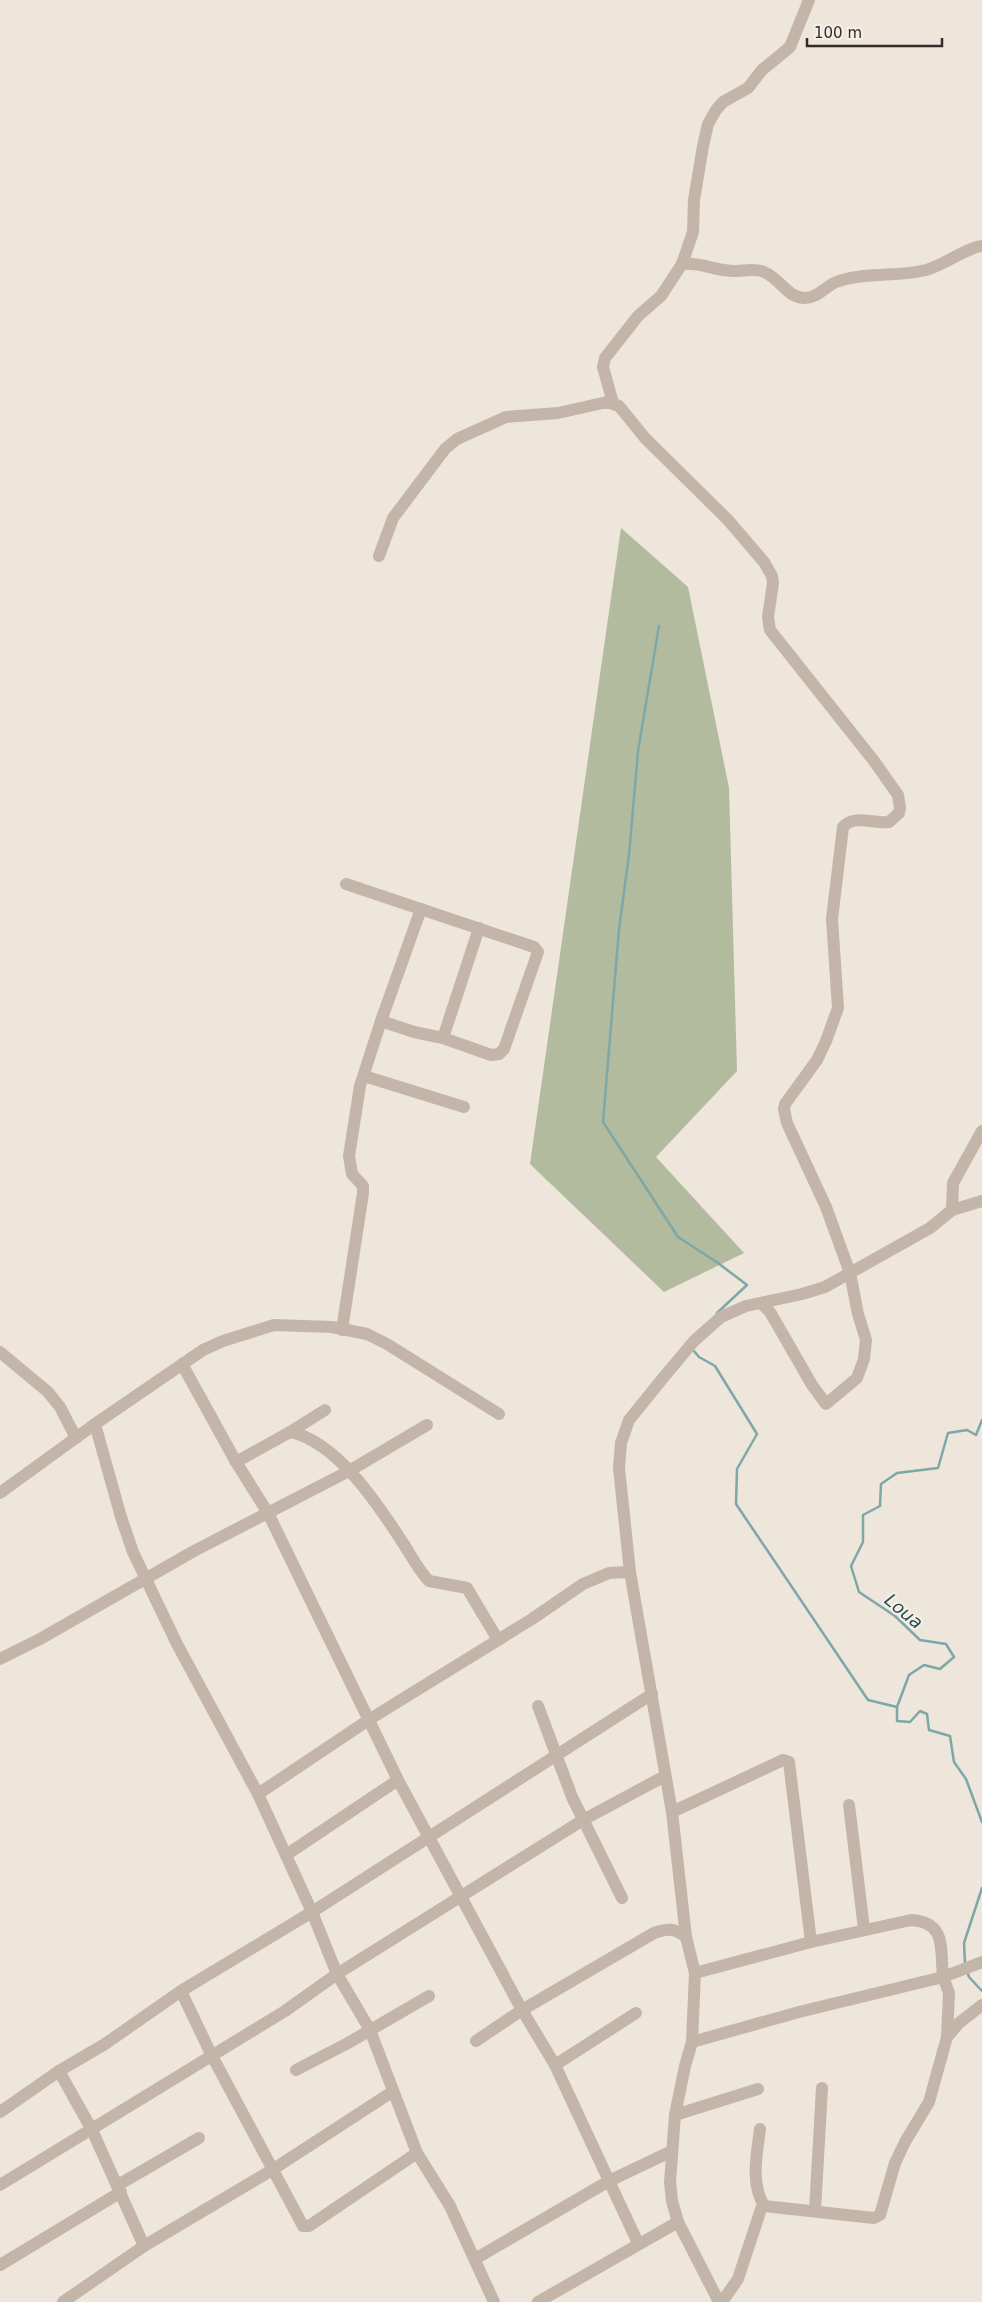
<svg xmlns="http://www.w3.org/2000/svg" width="982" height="2302" font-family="'DejaVu Sans',sans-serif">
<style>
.green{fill:#b2bb9d}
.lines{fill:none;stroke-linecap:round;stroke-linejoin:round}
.stream{stroke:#7ea7a7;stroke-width:2.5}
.minor{stroke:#c4b5a9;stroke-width:12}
.labels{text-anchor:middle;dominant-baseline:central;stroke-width:4;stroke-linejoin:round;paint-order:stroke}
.water-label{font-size:18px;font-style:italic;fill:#234d4f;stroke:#f6efe7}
</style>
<rect width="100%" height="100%" fill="#eee5db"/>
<!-- green -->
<path class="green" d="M621,528L688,587L729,788L737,1071L656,1157L744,1253L664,1292L530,1164Z"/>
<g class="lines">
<!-- stream -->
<g class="stream">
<path d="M659,626L638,751L629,855L619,929L603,1122L678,1237L718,1263L747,1285L717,1313"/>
<path d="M693,1350L699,1357L715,1366L757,1434L737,1469L736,1504L868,1700L897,1707"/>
<path d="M982,1420L976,1435L967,1430L948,1433L938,1468L897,1473L881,1484L880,1506L863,1515V1542L851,1566L859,1592L895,1616L920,1640L946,1644L954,1657L940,1669L924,1665L909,1675L897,1707V1721L910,1722L920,1711L927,1714L929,1730L950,1736L954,1762L966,1779L982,1822"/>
<path d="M965,1963L964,1943L982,1888"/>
<path d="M967,1971L969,1977L982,1991"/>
</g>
<!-- minor -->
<g class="minor">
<path d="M682,264C702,262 715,271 734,271C744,271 755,268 764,272C780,278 787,298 805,298C819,298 827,284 839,281C867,272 898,277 926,270C945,265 965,248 982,246"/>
<path d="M613,403L603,367L605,358L638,316L661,296L682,264L693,232L694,200L703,146L708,124L716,110L723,102L748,88L762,70L790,47L809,0"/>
<path d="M379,556L393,518L445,449L457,439L506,417L558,413L607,402L619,406L645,438L728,520L764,562L772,576L773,583L768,617L770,630L874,761L898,795L900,808L899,813L889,822C874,824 854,814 843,827L832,919L838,1008L826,1041L817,1060L785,1104L784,1109L787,1123L826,1207L850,1273L858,1314L866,1340L864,1359L857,1378L826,1404L812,1385L770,1312L762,1304"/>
<path d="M346,884L534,947L538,952L504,1049L499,1054L491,1055L443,1038L414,1032L381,1021"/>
<path d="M443,1038L479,928"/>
<path d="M364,1076L464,1107"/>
<path d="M952,1210L953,1183L982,1131"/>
<path d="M342,1330L363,1193V1186L352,1174L349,1156L360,1086L381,1021L421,909"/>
<path d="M0,1352L48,1392L60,1407L76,1438"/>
<path d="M182,1364L236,1462L268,1513L398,1780L522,2010L555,2065L638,2243"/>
<path d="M95,1424L121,1517L133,1552L177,1644L258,1794L312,1912L337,1974L370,2030L417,2153L450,2206L494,2302"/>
<path d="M290,1432C336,1441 377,1503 401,1540C410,1553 418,1570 429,1581L467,1588L498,1640"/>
<path d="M236,1462L290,1432L325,1410"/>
<path d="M0,1493L95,1424L203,1350L223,1341L274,1325L332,1327L367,1334L387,1344L499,1414"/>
<path d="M0,1659L40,1639L194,1551L349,1471L427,1425"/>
<path d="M538,1706L572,1797L622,1898"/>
<path d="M258,1794L370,1719L532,1619L583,1584L609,1573L630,1572"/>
<path d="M849,1805L864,1929"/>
<path d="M672,1812L783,1760L789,1762L811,1942"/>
<path d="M286,1855L398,1780"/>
<path d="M181,1991L211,2054L303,2226H309L417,2153"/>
<path d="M947,2037L949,1993L943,1977L982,1962"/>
<path d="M476,2041L522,2010L654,1933C668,1928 674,1928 686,1937"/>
<path d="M692,2042L799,2012L943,1977C940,1949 947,1922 911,1920L811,1942L695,1973"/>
<path d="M555,2065L636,2013"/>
<path d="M296,2070L348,2043L429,1996"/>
<path d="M59,2071L92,2130L144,2246"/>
<path d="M0,2112L59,2071L105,2044L181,1991L312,1912L652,1694"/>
<path d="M675,2115L758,2089"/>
<path d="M760,2129C757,2155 750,2181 764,2206"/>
<path d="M0,2185L285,2011L337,1974L583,1820L665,1776"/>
<path d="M118,2185L199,2138"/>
<path d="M764,2206L874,2218L880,2215L895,2163L905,2142L929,2102L947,2037L959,2023L982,2005"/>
<path d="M815,2210L822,2088"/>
<path d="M475,2259L609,2181L672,2151"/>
<path d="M0,2265L121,2192"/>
<path d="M63,2302L144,2246L272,2170L392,2092"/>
<path d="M538,2302L678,2222"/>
<path d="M719,2302L678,2222L672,2201L670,2182L675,2115L685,2066L692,2042L695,1973L686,1937L672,1812L630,1572L619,1468L621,1443L629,1420L663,1378L694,1341L721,1317L746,1306L802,1294L825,1287L930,1228L952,1210L982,1201"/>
<path d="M722,2302L738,2279L761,2209L764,2206"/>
</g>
</g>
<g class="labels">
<!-- water labels -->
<g class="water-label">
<text transform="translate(904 1611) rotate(40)">Loua</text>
</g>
</g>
<!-- scale -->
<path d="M807 38v8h135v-8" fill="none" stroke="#332b28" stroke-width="2.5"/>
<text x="814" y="38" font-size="15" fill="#332b28" stroke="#f6efe7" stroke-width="4" paint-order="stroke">100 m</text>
</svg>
